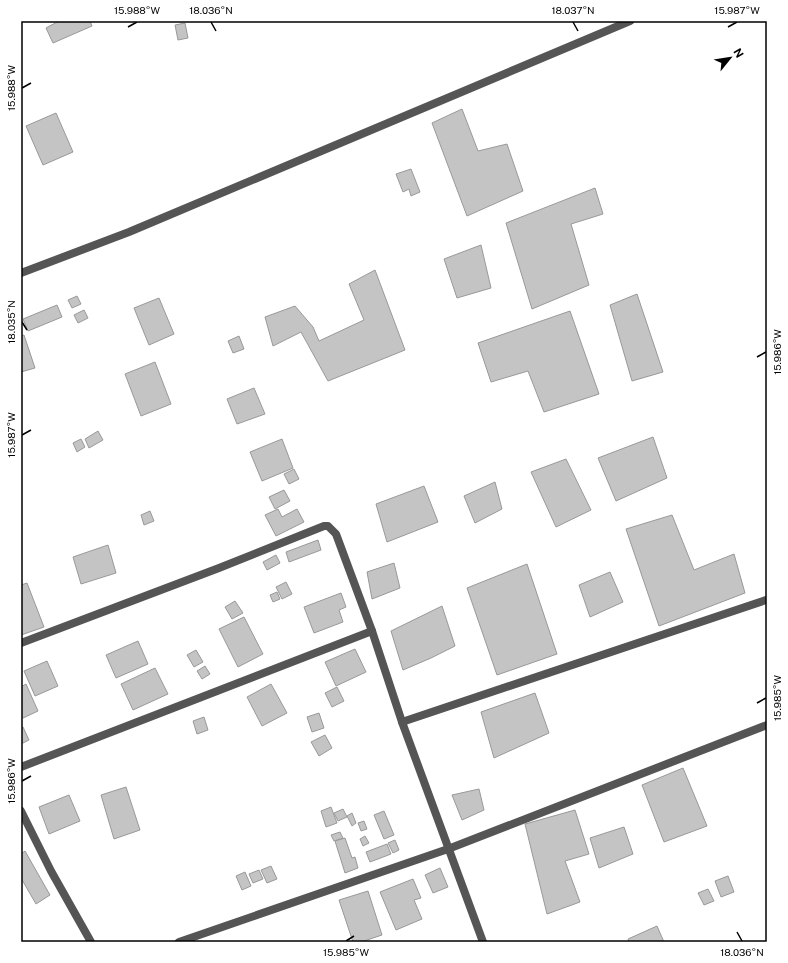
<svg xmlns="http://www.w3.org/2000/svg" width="788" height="963" font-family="'Public Sans',sans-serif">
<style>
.building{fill:#c4c4c4;stroke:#999}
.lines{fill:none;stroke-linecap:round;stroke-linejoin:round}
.minor{stroke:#555;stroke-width:8}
.ticks{fill:none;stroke:#000;stroke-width:1.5}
.neatline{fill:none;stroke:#000;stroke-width:1.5}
.ticks-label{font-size:10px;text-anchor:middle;fill:#000}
</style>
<rect width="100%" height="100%" fill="#fff"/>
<!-- building -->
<g class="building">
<path d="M59,21H90L92,26L53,43L46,28Z"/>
<path d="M185,23L188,38L178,40L175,25Z"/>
<path d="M462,109L478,151L507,144L523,191L467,216L432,123Z"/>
<path d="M56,113L73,152L43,165L26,126Z"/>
<path d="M411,169L420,192L411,196L409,189L403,192L396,174Z"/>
<path d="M595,188L603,214L571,224L589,285L532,309L506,223Z"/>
<path d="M481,245L491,288L457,298L444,259Z"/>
<path d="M375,270L405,350L328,381L301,332L273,346L265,317L295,306L313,327L319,341L364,320L349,284Z"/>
<path d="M637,294L663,372L632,381L610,305Z"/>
<path d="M77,296L81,304L72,308L68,300Z"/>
<path d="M159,298L174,334L149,345L134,308Z"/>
<path d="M57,305L62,317L28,331L23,319Z"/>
<path d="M84,310L88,318L78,323L74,315Z"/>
<path d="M570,311L599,394L544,412L528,371L491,382L478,343Z"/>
<path d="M24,335L35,368L21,372V336Z"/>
<path d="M239,336L244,349L233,353L228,341Z"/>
<path d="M155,362L171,404L141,416L125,374Z"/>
<path d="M254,388L265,414L237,424L227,399Z"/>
<path d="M98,431L103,440L89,448L85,439Z"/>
<path d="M653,437L667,478L616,501L598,458Z"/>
<path d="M81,439L85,447L77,452L73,443Z"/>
<path d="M282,439L293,468L262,481L250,452Z"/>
<path d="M566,459L591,510L556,527L531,472Z"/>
<path d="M294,469L299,479L289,484L284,474Z"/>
<path d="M495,482L502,509L475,523L464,496Z"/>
<path d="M424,486L438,522L387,542L376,504Z"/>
<path d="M284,490L290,501L275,509L269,497Z"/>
<path d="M278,509L282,517L297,509L304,522L276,536L265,515Z"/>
<path d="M150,511L154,521L144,525L141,515Z"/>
<path d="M672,515L694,570L734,554L745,593L659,626L626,529Z"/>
<path d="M318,540L321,550L289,562L286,552Z"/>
<path d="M108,545L116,573L81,584L73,557Z"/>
<path d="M276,555L280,563L267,570L263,562Z"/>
<path d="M394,563L400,588L372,599L367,572Z"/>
<path d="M527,564L557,654L497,675L467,588Z"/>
<path d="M610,572L623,602L590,617L579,585Z"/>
<path d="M286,582L292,594L282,599L276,587Z"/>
<path d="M27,583L44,627L21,635V585Z"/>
<path d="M277,592L280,599L273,602L270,595Z"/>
<path d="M341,593L346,607L339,610L343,622L314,633L304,607Z"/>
<path d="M235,601L243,613L232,619L225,607Z"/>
<path d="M442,606L455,646L431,658L403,670L391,631Z"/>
<path d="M244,617L263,654L238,667L219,629Z"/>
<path d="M138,641L148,664L116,678L106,655Z"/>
<path d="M355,649L366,672L336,686L325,662Z"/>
<path d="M196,650L203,662L194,667L187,655Z"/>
<path d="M47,661L58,686L35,696L24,671Z"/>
<path d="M205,666L210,674L202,679L197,671Z"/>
<path d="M155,668L168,694L133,710L121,684Z"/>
<path d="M26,684L38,711L21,719V687Z"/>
<path d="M271,684L287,713L262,726L247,697Z"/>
<path d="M337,687L344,701L332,707L325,693Z"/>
<path d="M535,693L549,733L494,758L481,712Z"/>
<path d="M319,713L324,728L312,732L307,717Z"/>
<path d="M204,717L208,730L197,734L193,721Z"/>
<path d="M23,727L29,740L21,744V728Z"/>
<path d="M325,735L332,748L319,756L311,742Z"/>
<path d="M683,768L707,826L664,842L642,785Z"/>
<path d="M126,787L140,830L114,839L101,795Z"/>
<path d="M479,789L484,810L462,820L452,795Z"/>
<path d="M69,795L80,821L49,834L39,807Z"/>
<path d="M331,807L337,823L326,827L321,811Z"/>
<path d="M343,809L347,817L338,821L334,813Z"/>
<path d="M575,810L589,854L565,861L580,902L547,914L525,824Z"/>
<path d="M384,811L394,835L384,839L374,815Z"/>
<path d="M352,813L356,823L352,826L347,816Z"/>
<path d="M364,821L367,829L361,831L358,823Z"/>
<path d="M624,827L633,854L599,868L590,838Z"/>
<path d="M340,832L343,838L334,841L331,835Z"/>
<path d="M365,836L369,843L363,846L360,839Z"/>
<path d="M345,838L352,858L355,857L358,868L345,873L335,841Z"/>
<path d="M395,840L399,850L393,853L388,843Z"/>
<path d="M387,844L391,854L370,862L366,852Z"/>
<path d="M25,851L50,895L36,904L21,878V854Z"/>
<path d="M271,866L277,879L267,883L261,870Z"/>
<path d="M440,868L448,887L433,893L425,875Z"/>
<path d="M259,870L263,879L253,883L249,874Z"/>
<path d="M245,872L251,886L242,890L236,876Z"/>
<path d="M728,876L734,892L721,897L715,881Z"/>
<path d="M413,879L421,898L414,900L422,919L396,930L380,892Z"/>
<path d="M708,889L714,901L704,905L698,893Z"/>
<path d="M368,891L382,935L361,942H353L339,900Z"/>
<path d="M657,926L664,942H629L628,939Z"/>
</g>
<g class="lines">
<!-- minor -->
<g class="minor">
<path d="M21,273L129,232L630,21"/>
<path d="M21,643L219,568L324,526H328L336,534L372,631L402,722L483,942"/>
<path d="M402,722L766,600"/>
<path d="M21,767L372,631"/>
<path d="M21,811L51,871L91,942"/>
<path d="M179,942L448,849L767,725"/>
</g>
</g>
<!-- ticks -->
<path class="ticks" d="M211,22L216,31M573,22L578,31M128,27L137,22M728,27L737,22M22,88L31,83M22,322L27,330M757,357L766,352M22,435L31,430M757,703L766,698M22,781L31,776M737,932L742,941M346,941L354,936"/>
<!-- border -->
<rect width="788" height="963" fill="none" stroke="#ffffff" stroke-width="44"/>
<!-- north arrow -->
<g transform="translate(730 58) rotate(60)" stroke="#ffffff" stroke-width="3" paint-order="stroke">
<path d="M0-3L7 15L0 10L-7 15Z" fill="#000000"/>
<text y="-6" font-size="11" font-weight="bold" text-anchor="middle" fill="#000000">N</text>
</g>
<rect x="22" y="22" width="744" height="919" class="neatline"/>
<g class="ticks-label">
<text x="137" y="14">15.988°W</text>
<text x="211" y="14">18.036°N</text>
<text x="573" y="14">18.037°N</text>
<text x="737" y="14">15.987°W</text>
<text transform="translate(11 88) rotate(-90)" y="4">15.988°W</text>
<text transform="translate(11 322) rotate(-90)" y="4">18.035°N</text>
<text transform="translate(777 352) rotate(-90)" y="4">15.986°W</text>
<text transform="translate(11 435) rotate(-90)" y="4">15.987°W</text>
<text transform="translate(777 698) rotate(-90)" y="4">15.985°W</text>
<text transform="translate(11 781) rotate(-90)" y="4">15.986°W</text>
<text x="346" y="956">15.985°W</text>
<text x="742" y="956">18.036°N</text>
</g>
</svg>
